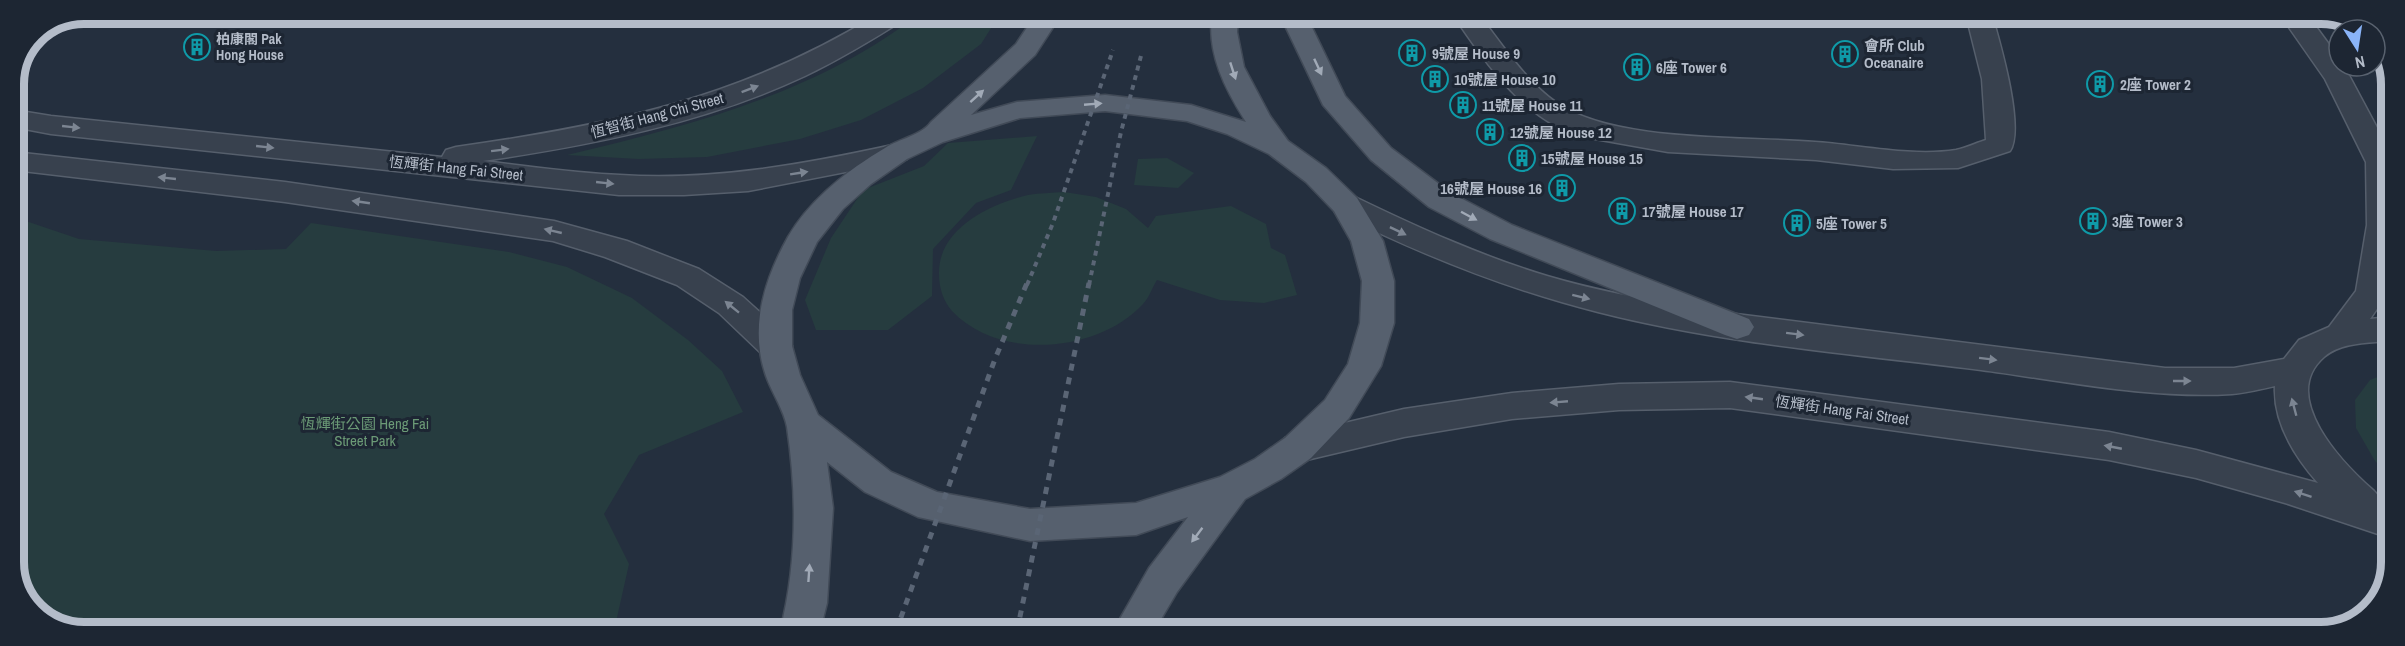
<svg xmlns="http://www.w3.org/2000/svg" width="2405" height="646" font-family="'Archivo Narrow','Noto Sans TC',sans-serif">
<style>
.green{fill:#263c3f}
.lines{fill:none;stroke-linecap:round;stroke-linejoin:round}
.minor-casing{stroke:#565f6c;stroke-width:3}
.major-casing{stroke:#414a57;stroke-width:3}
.minor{fill:#38414e;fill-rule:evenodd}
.major{fill:#56606e;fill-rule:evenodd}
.rail-far1{stroke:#5a6575;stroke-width:4;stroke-dasharray:5 5;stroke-linecap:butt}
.rail{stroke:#5a6575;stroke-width:5;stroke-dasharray:7 7;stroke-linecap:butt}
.oneway{fill:#a1aab7}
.oneway2{fill:#7c8592}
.labels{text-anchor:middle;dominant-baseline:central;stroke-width:6;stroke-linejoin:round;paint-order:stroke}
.far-poi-label{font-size:14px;font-weight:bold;fill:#b4bcc9;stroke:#1d2633;text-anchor:start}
.poi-label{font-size:15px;font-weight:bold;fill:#b4bcc9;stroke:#1d2633;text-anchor:start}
.street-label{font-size:15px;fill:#b4bcc9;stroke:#1d2633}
.park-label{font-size:15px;fill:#6b9a76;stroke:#1d2633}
.rim{fill:none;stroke:#b4bcc9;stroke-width:8}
</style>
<rect width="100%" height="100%" fill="#242f3e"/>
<!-- green -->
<g class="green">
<path d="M919,14H1000L981,44L923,88L861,120L800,139L707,157L639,159L567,155C690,126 817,93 919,14Z"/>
<path d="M1037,136L1011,190L976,203L933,249L932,296L888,330H816L805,300L831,238L863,190L924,166L948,143Z"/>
<path d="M1167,158L1194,173L1178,188L1134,185L1138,159Z"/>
<path d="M1064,192L1096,197L1126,209L1148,228L1156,216L1231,206L1266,224L1271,248L1285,255L1297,295L1264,303L1220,300L1157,280C1152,288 1149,298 1143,304C1098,353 999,361 952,311C943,301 939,287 939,274C938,228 990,204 1028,195C1039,193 1052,193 1064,192Z"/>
<path d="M14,217L79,239L216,251L286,249L311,223L509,252L567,267L632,298L688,340L722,371L743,412L639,455L604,514L629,564L614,631L66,630L31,608L14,567Z"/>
<path d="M2390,372V476L2375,461L2356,428L2355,400L2370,380Z"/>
</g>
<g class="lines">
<defs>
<g id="minor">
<path d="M878,14H909L905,19C872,40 840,59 805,76C705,123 592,145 483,161C528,166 574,173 620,175C714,181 806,164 897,144L907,147L911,153L907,159L897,162L748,191L684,195H619L51,134L14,127V110L51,116L442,157L446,150L456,147C612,125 742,98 878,14Z"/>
<path d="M1453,15H1479C1502,44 1526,82 1557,103C1615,143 1745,136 1815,142C1859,145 1912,157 1956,150C1966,148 1976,143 1986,140L1982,79L1966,15H1992C2000,43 2025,128 2010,151L1958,168L1893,169L1816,160L1668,152L1584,137C1525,122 1486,63 1453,15Z"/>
<path d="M2281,16H2307L2311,20L2339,58V66H2344L2391,154L2390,276L2388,293L2370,319L2390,317V341C2369,343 2341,342 2324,357C2278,397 2343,464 2374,491C2379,496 2383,504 2390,506L2389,530L2378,534L2285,503L2196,478L2109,460L1730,408L1619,410L1512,419L1404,437L1298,462L1285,458L1280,448L1285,438L1298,434L1404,409L1512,393L1619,384L1730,382L2109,432L2196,450L2318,483C2295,457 2273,422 2275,386C2261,389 2246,393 2232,394C2149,399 2064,381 1981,370C1854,354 1723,344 1598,312C1506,289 1420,254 1335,212L1331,205L1335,198L1346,195L1357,198C1419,228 1481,256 1547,276C1598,291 1651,301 1704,310L2165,368H2234L2284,359L2299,340L2329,327L2356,291L2367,225L2366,162L2325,79Z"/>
<path d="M14,152L285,182L554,221L627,241L699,269L743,297L787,337L792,346L787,355L775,358L763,355L719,313L677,285L605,257L553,241L285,202L14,170Z"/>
</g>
<g id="major">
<path d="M1036,14L1061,15L1035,55L971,115L1017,102L1105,95L1191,105L1246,122C1225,89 1207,54 1212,15H1238L1237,32L1244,67L1270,116L1288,141L1326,168L1357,198L1383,241L1394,281V323L1381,366L1349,418L1311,458L1281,479L1245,499L1177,592L1154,631H1113L1149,568L1188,517L1136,535L1030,541L918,517L865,492L827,462L833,508L827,603L820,631H780C797,565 797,494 787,427C784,410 772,393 766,376C749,328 764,280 788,237C810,199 848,170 885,148C899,139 922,135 931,122L1016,44ZM1105,111L1187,121L1227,134L1269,154L1306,182L1334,211L1351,241L1362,281L1360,323L1348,364L1325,400L1285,438L1255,459L1220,477L1136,503L1030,509L937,492L891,472L818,415L800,375L792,346V310L800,278L817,242L843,209L871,184L907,159L943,142L1020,118Z"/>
<path d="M1280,15H1306L1345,96L1391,148L1451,193L1512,225L1749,319L1754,327L1749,335L1737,339L1725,335L1490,239L1429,207L1371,160L1323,105Z"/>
</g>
</defs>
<!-- minor casing -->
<use href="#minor" class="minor-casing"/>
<!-- major casing -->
<use href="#major" class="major-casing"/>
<!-- minor -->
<use href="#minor" class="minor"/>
<!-- major -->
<use href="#major" class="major"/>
<!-- rail-far1 -->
<g class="rail-far1">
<path d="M1027,285L1053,223L1113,50"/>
<path d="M1089,285L1121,132L1142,52"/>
</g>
<!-- rail -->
<g class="rail">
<path d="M896,631L995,359L1027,283"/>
<path d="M1017,631L1089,283"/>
</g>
</g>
<!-- one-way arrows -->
<defs><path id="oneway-solid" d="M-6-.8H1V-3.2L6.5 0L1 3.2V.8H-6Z" transform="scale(1.5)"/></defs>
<g class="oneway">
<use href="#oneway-solid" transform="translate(1318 67) rotate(65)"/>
<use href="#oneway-solid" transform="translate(1233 71) rotate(72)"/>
<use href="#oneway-solid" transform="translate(977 96) rotate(-42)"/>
<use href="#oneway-solid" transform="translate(1093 104) rotate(-5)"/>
<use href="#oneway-solid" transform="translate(1469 216) rotate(28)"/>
<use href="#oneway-solid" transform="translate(1197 535) rotate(127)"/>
<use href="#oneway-solid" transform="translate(809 573) rotate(-86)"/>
</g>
<g class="oneway2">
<use href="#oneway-solid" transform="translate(750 89) rotate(-21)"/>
<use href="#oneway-solid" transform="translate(71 127) rotate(6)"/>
<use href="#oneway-solid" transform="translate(265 147) rotate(6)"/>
<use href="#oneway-solid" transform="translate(500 150) rotate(-7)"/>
<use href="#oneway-solid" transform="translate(799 173) rotate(-9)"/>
<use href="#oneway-solid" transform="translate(167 178) rotate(-174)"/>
<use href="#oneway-solid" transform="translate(605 183) rotate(6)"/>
<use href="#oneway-solid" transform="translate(361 202) rotate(-172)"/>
<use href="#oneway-solid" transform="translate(553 231) rotate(-167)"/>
<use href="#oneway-solid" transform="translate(1398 231) rotate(26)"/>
<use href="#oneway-solid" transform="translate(1581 297) rotate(14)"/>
<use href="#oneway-solid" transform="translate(732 307) rotate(-141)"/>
<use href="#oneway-solid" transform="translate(1795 334) rotate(7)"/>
<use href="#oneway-solid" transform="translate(1988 359) rotate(7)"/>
<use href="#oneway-solid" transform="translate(2182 381)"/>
<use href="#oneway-solid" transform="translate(1754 398) rotate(-172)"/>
<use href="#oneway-solid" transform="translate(1559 402) rotate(175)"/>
<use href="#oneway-solid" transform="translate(2294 407) rotate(-105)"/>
<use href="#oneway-solid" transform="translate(2113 447) rotate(-169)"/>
<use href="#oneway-solid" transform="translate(2303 494) rotate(-162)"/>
</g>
<!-- icons -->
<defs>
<symbol id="building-ring" viewBox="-11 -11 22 22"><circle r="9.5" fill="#1d2633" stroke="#0f9aa8" stroke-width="1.5"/><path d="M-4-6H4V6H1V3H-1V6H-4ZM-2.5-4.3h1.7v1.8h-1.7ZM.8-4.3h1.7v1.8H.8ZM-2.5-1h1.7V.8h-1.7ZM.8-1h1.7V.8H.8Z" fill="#0f9aa8"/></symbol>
</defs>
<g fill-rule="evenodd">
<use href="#building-ring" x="182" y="32" width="30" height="30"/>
<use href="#building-ring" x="1397" y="38" width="30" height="30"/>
<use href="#building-ring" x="1830" y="39" width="30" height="30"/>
<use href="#building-ring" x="1622" y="52" width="30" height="30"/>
<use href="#building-ring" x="1420" y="64" width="30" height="30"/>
<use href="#building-ring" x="2085" y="69" width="30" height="30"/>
<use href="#building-ring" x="1448" y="90" width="30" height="30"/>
<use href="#building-ring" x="1475" y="117" width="30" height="30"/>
<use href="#building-ring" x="1507" y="143" width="30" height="30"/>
<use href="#building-ring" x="1547" y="173" width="30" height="30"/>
<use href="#building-ring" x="1607" y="196" width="30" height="30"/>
<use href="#building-ring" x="2078" y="206" width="30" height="30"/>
<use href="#building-ring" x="1782" y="208" width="30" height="30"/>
</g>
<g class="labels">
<!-- far-poi labels -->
<g class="far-poi-label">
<text x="216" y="39">柏康閣 Pak<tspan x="216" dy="16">Hong House</tspan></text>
</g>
<!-- poi labels -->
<g class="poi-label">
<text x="1864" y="45">會所 Club<tspan x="1864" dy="17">Oceanaire</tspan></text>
<text x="1432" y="53">9號屋 House 9</text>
<text x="1656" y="67">6座 Tower 6</text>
<text x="1454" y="79">10號屋 House 10</text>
<text x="2120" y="84">2座 Tower 2</text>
<text x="1482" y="105">11號屋 House 11</text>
<text x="1510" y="132">12號屋 House 12</text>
<text x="1541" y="158">15號屋 House 15</text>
<text x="1542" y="188" text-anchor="end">16號屋 House 16</text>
<text x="1642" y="211">17號屋 House 17</text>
<text x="2112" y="221">3座 Tower 3</text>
<text x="1816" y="223">5座 Tower 5</text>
</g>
<!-- street labels -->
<g class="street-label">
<text transform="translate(657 115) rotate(-15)">恆智街 Hang Chi Street</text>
<text transform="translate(456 168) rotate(6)">恆輝街 Hang Fai Street</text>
<text transform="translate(1842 410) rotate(8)">恆輝街 Hang Fai Street</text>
</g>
<!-- park labels -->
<g class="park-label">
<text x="365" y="423">恆輝街公園 Heng Fai<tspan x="365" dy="17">Street Park</tspan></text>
</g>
</g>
<!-- crop -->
<path d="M0 0H2405V646H0ZM84 24H2321A60 60 0 0 1 2381 84V562A60 60 0 0 1 2321 622H84A60 60 0 0 1 24 562V84A60 60 0 0 1 84 24Z" fill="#1d2633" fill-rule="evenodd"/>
<path class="rim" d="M84 24H2321A60 60 0 0 1 2381 84V562A60 60 0 0 1 2321 622H84A60 60 0 0 1 24 562V84A60 60 0 0 1 84 24Z"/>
<!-- north arrow -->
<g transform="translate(2357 48) rotate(168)"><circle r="28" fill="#1d2633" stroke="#59626f" stroke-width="1.5"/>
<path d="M0-4.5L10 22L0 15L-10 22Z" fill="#8ab4f8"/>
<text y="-9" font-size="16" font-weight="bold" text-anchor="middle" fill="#b4bcc9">N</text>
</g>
</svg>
